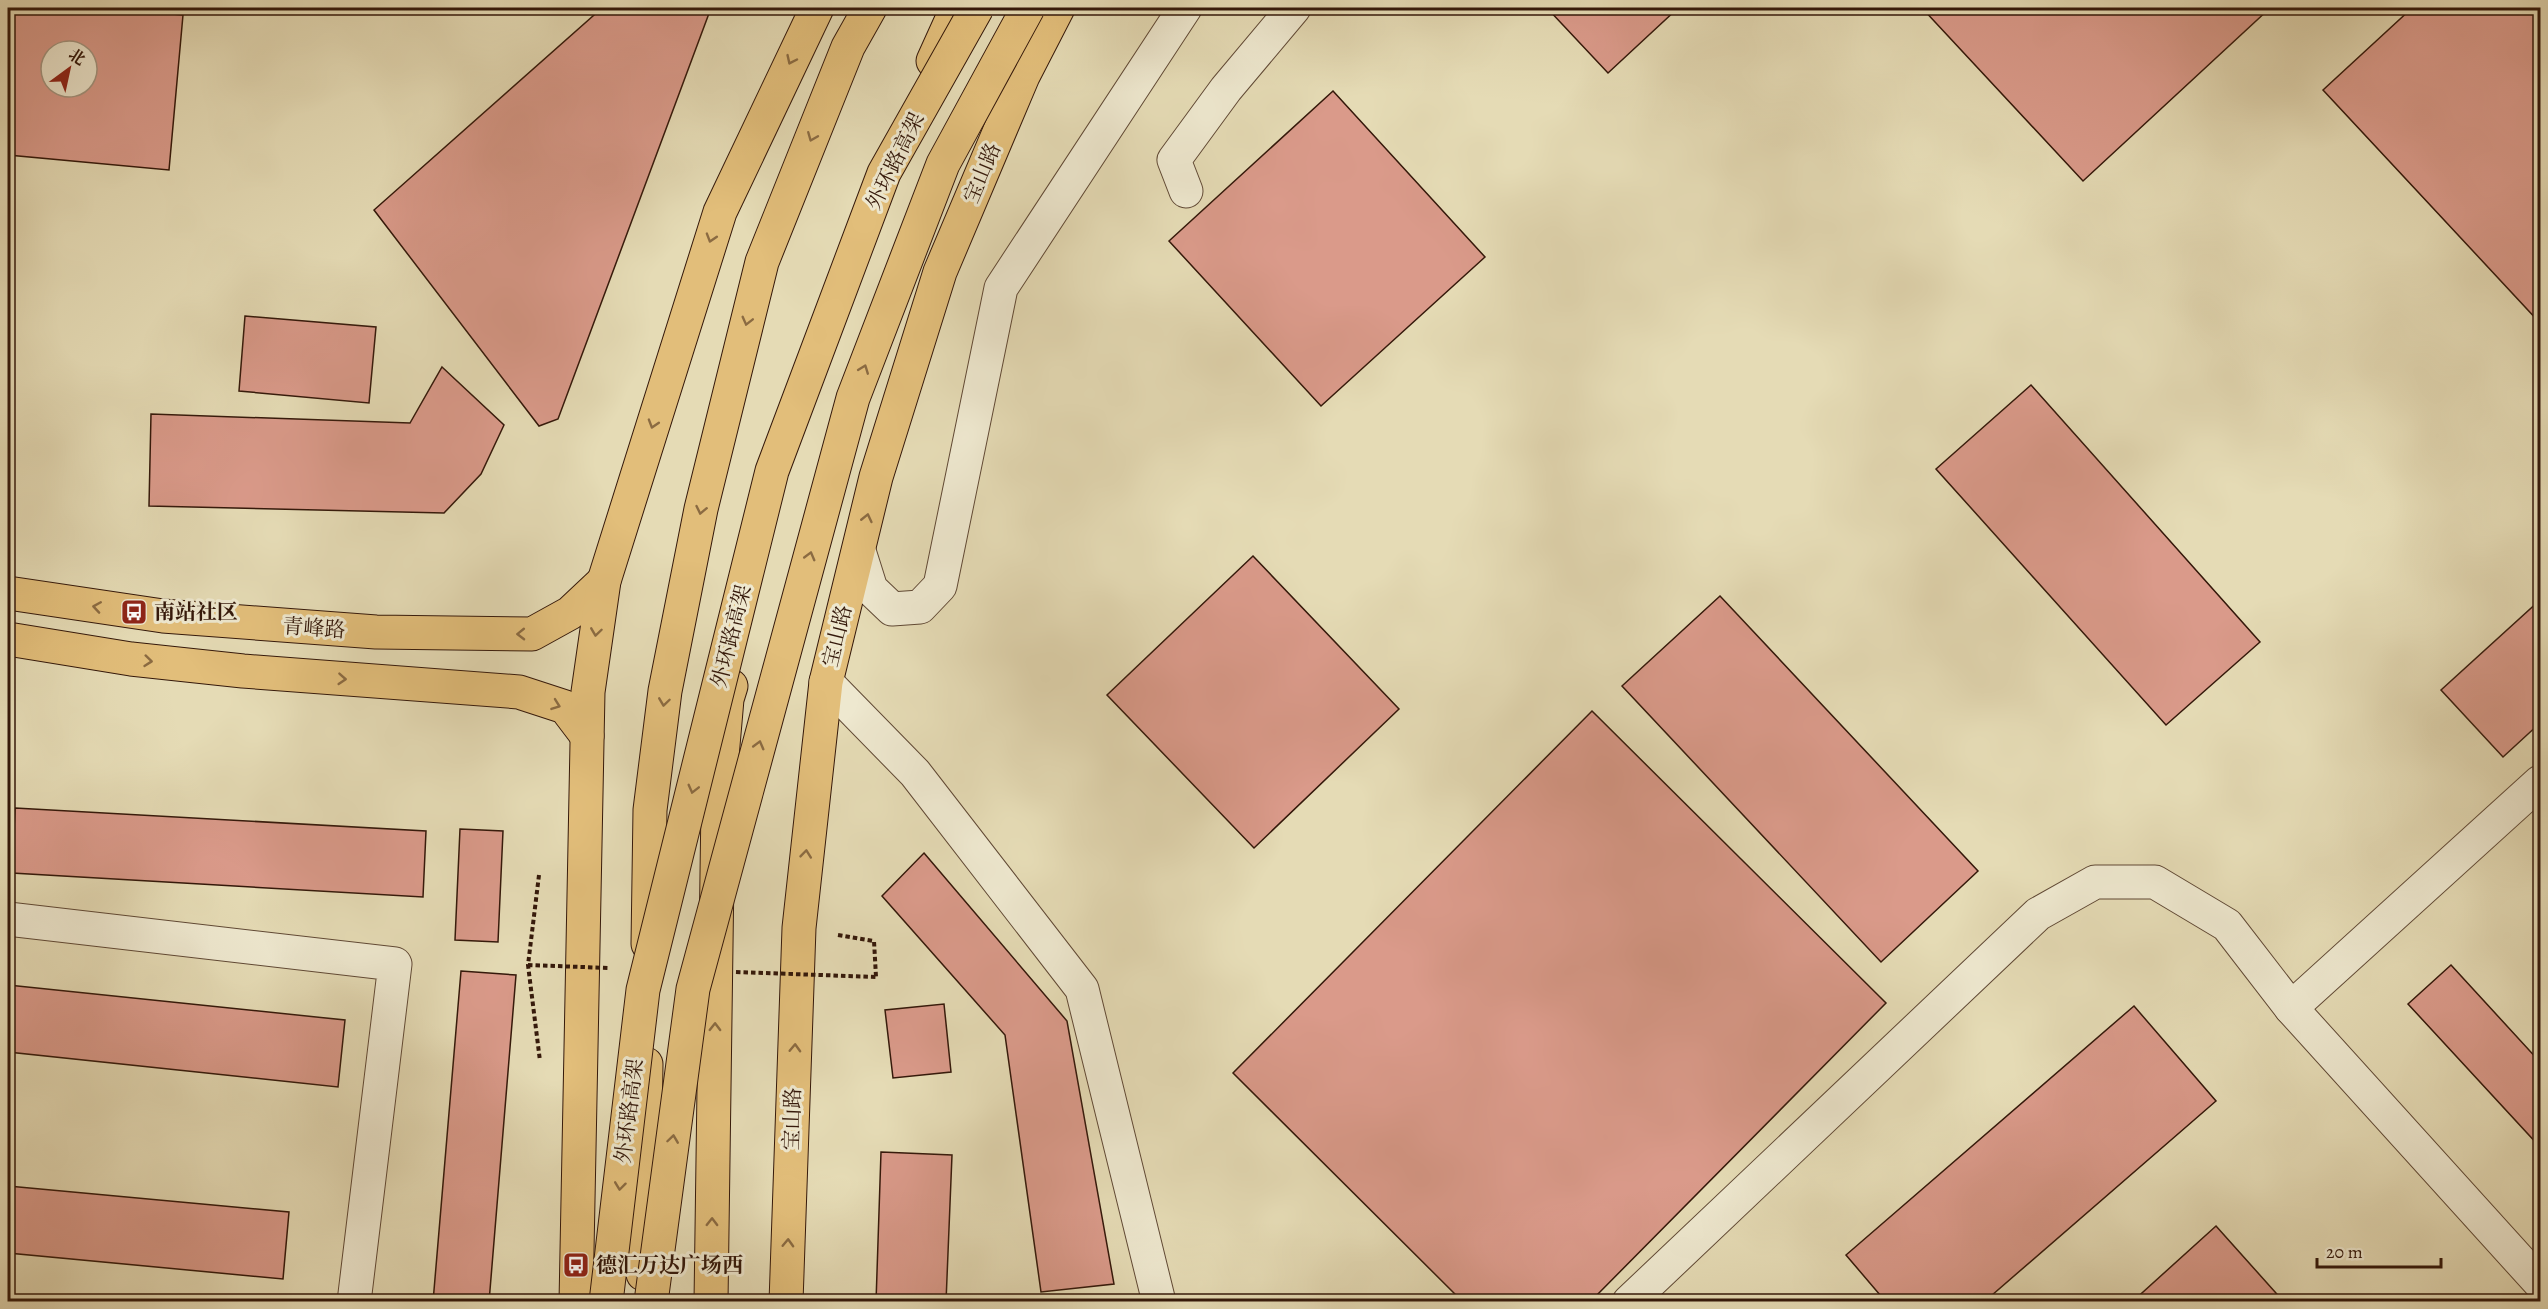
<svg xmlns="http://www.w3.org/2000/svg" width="2548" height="1309" font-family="Alegreya,'Noto Serif SC',serif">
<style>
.building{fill:#da9a8a;stroke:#34180a;stroke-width:1.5;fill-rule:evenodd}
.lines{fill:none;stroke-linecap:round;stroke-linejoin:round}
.minor-casing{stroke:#604935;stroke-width:35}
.major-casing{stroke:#34180a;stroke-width:35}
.highway-casing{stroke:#34180a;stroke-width:35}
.path{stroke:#34180a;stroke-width:4;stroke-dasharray:4.5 3;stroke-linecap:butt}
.minor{stroke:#eee8cf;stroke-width:33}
.major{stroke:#e2be7a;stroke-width:33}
.highway{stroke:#e2be7a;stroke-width:33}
.highway-bridge-casing{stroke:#34180a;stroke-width:35;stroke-linecap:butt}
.path-bridge{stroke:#34180a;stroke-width:4;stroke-dasharray:4.5 3;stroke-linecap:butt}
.highway-bridge{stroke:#e2be7a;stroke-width:33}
.oneway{stroke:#8b6b42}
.labels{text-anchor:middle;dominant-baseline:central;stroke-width:6;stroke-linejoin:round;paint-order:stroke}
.street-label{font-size:21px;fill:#34180a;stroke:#eee8cf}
.poi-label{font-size:21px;font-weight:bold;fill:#34180a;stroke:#eee8cf;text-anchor:start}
</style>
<rect width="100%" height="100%" fill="#e5dbb5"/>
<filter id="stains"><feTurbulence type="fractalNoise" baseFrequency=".00333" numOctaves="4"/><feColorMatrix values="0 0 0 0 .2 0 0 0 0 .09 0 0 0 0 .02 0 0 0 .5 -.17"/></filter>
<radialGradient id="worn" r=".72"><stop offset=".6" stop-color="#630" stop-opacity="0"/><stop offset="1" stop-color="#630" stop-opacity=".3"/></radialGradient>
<!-- building -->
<g class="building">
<path d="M8,8H108L183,15L169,170L8,155ZM51,51H87V87H51Z"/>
<path d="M602,8H711L558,419L539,426L374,210Z"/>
<path d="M1547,8H1678L1608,73Z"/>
<path d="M1922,8H2270L2083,181Z"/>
<path d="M2412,8H2540V323L2323,90Z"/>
<path d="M1333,91L1485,257L1321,406L1169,241Z"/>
<path d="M245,316L376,327L369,403L239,391Z"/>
<path d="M442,367L504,425L481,474L444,513L149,506L151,414L410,423Z"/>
<path d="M2031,385L2260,642L2166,725L1936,469Z"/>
<path d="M1253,556L1399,709L1254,848L1107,695Z"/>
<path d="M1720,596L1978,871L1881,962L1622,686Z"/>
<path d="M2540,600V723L2503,757L2441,690Z"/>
<path d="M1592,711L1886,1003L1590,1302H1463L1233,1073Z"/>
<path d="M15,808L426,831L423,897L12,873Z"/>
<path d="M460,829L503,831L498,942L455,940Z"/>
<path d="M924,853L1067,1021L1114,1284L1041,1292L1005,1035L882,896Z"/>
<path d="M2451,965L2540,1062V1147L2408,1004Z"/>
<path d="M461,971L516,975L489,1302H433Z"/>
<path d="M8,985L345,1020L338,1087L8,1052Z"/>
<path d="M944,1004L951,1072L893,1078L885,1010Z"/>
<path d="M2134,1006L2216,1101L1984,1302H1886L1846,1255Z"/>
<path d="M881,1152L952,1155L946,1302H876Z"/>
<path d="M8,1186L289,1212L283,1279L8,1253Z"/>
<path d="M2216,1226L2284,1302H2132Z"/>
</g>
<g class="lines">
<defs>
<g id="minor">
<path d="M1186,191L1174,160L1226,89L1294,8"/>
<path d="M859,551L871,589L892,609L920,607L940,586L1001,288L1185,8"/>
<path d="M826,682L915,773L1082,989L1159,1302"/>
<path d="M8,919L395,964L354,1302"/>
<path d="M2291,1008L2540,782"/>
<path d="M1629,1302L2038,914L2095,882H2155L2227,925L2291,1008L2540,1283"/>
</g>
<g id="major">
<path d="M8,593L163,616L376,632L532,634L570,613L604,581"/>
<path d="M8,639L131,659L243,671L519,692L565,707L587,736"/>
<path d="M576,1302L588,692L604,581L720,212L817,8"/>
<path d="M786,1302L799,928L826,682L876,477L940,272L1023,76L1058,8"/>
</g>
<g id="highway">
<path d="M933,61L957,8"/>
<path d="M648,944L650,810L665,691L701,509L762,262L848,47L870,8"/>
<path d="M643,1274L646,1064"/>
<path d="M711,1302L718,803L727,699L731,686"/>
</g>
</defs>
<!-- minor casing -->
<use href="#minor" class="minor-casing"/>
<!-- major casing -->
<use href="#major" class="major-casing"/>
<!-- highway casing -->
<use href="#highway" class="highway-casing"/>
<!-- path -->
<g class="path">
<path d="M539,875L528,965L540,1061"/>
<path d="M838,935L874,941L876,977"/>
</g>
<!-- minor -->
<use href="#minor" class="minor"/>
<!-- major -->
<use href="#major" class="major"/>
<!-- highway -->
<use href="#highway" class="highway"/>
<defs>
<g id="highway-bridge">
<path d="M606,1302L643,990L772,471L884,173L977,8"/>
<path d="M651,1302L693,989L853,398L943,164L1028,8"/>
</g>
</defs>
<!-- highway-bridge casing -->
<use href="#highway-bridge" class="highway-bridge-casing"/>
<!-- path-bridge -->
<g class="path-bridge">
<path d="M528,965L609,968"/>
<path d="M736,972L876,977"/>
</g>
<!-- highway-bridge -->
<use href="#highway-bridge" class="highway-bridge"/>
</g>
<!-- one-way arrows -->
<defs><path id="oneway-chevron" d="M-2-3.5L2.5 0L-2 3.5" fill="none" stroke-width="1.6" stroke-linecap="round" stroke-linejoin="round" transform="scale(1.5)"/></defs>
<g class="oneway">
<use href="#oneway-chevron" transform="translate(791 60) rotate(115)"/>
<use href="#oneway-chevron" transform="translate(812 137) rotate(112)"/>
<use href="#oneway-chevron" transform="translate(711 238) rotate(107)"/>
<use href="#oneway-chevron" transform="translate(747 321) rotate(104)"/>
<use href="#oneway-chevron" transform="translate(864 369) rotate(-69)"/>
<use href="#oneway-chevron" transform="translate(653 424) rotate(107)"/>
<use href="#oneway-chevron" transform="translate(701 510) rotate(102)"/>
<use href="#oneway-chevron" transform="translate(867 518) rotate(-77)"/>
<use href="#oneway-chevron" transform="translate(810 556) rotate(-75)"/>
<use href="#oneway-chevron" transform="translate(97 607) rotate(-171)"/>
<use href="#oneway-chevron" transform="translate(596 632) rotate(98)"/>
<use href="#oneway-chevron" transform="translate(521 634) rotate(179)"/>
<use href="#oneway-chevron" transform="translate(148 661) rotate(6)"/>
<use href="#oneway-chevron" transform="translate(342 679) rotate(4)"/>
<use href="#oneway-chevron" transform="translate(664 702) rotate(98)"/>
<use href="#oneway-chevron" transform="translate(556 705) rotate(20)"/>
<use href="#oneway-chevron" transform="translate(759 745) rotate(-75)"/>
<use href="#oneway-chevron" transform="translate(693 789) rotate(104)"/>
<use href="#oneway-chevron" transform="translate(806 854) rotate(-84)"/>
<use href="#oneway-chevron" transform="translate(715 1027) rotate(-89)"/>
<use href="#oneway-chevron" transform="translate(795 1048) rotate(-88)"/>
<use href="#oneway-chevron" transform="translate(673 1139) rotate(-82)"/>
<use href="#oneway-chevron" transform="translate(620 1186) rotate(97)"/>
<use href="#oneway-chevron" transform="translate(712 1222) rotate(-89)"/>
<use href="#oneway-chevron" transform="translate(788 1243) rotate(-88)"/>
</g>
<!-- icons -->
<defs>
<symbol id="bus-square" viewBox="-11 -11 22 22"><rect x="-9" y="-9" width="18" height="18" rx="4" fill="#8f2418" stroke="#eee8cf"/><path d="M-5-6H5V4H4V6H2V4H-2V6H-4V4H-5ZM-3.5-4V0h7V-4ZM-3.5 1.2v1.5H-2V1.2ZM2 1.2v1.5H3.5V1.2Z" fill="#fff"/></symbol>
</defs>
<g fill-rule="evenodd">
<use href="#bus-square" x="119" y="597" width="30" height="30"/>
<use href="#bus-square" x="561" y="1250" width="30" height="30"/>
</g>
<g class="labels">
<!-- street labels -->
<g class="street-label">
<text transform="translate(895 161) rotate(-64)">外环路高架</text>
<text transform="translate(982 173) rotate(-67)">宝山路</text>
<text transform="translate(314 628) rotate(4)">青峰路</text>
<text transform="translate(731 636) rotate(-76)">外环路高架</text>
<text transform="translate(837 636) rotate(-76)">宝山路</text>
<text transform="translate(629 1111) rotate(-83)">外环路高架</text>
<text transform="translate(792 1119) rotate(-88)">宝山路</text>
</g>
<!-- poi labels -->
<g class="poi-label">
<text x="154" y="612">南站社区</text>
<text x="596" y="1265">德汇万达广场西</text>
</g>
</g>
<!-- margin -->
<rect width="2548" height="1309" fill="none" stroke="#e5dbb5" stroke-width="30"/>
<rect x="9" y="9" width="2530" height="1291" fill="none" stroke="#34180a" stroke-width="3"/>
<rect x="15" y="15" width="2518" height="1279" fill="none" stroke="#34180a" stroke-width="1.5"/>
<!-- north arrow -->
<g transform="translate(69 69) rotate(33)"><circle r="28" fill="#eee8cf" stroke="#a49580" stroke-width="1.5"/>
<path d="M0-4.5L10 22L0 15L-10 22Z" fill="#8f2418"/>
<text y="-9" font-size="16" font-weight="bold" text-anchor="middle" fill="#34180a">北</text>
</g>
<!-- scale -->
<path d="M2317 1258v9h124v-9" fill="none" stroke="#34180a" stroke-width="3"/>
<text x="2326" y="1258" font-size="18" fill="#34180a" stroke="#eee8cf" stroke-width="4.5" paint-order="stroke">20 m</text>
<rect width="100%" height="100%" filter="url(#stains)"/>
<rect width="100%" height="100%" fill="url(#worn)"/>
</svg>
